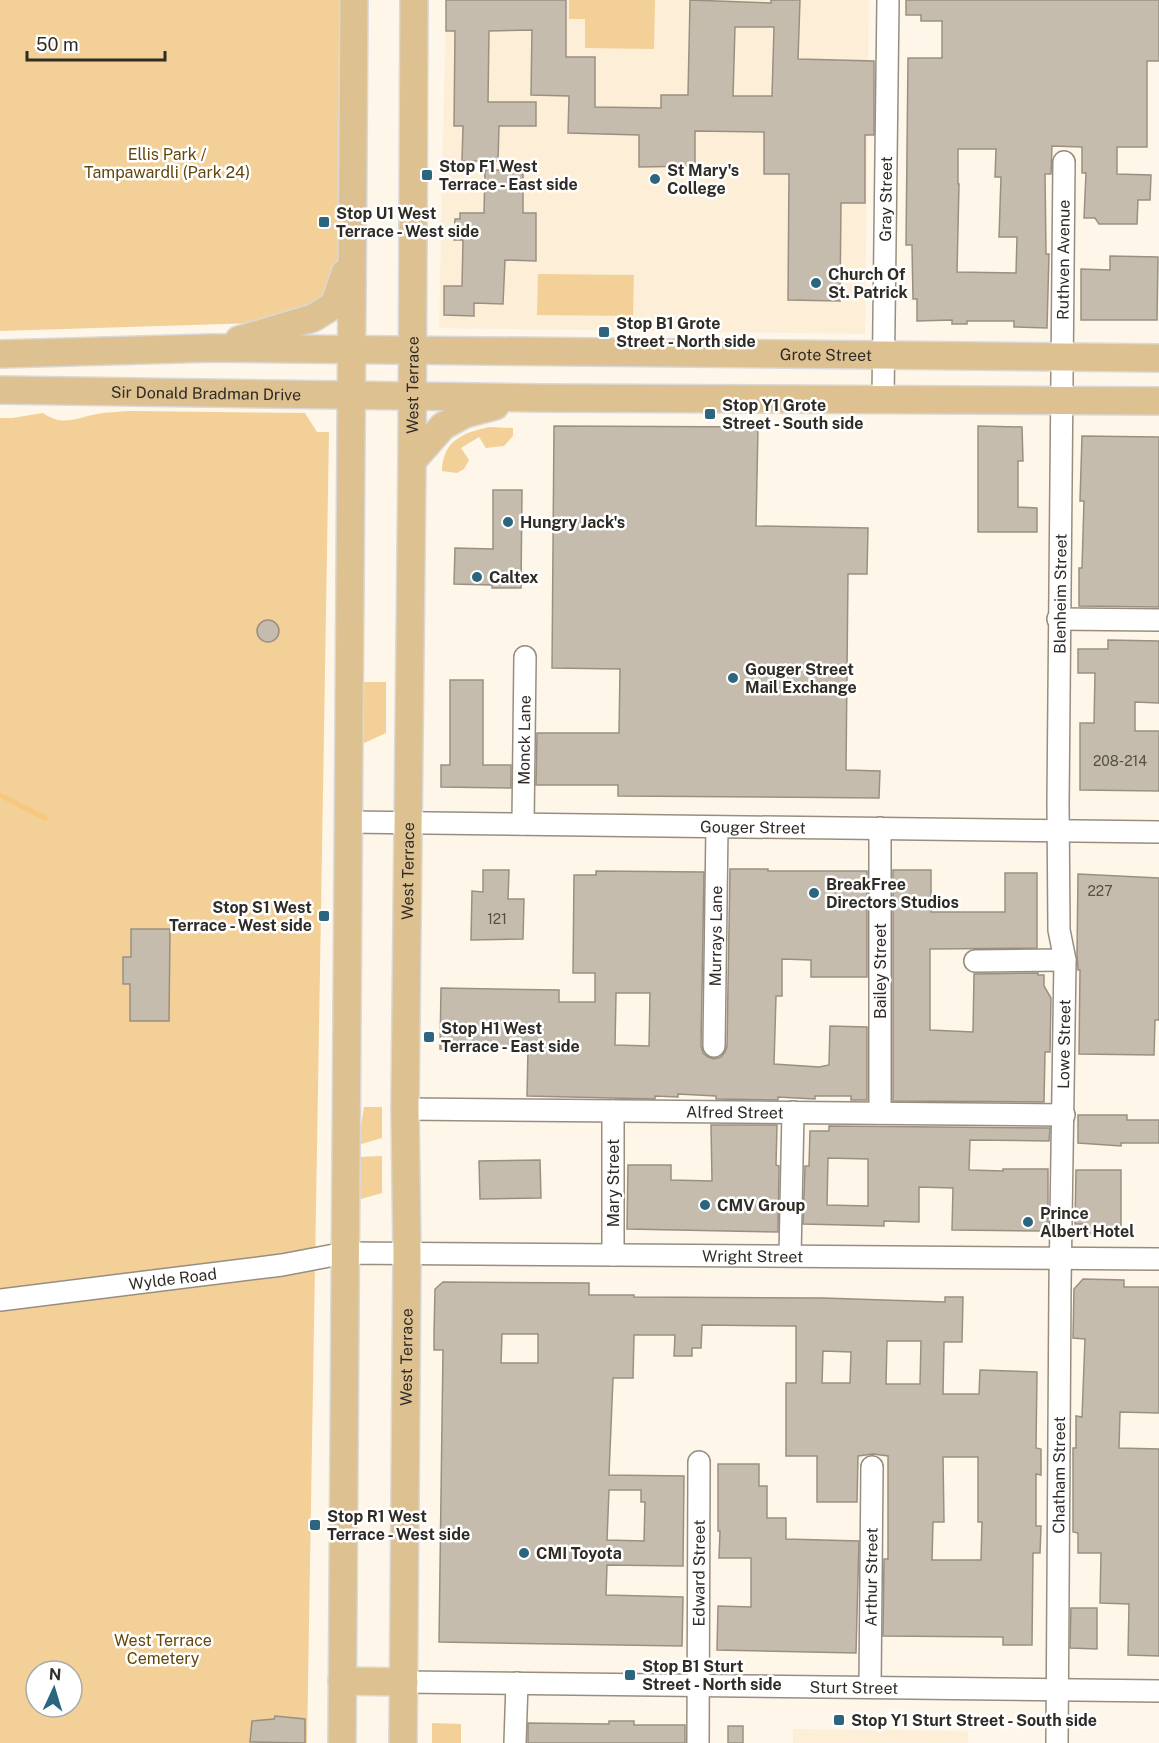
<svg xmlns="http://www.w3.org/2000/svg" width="1159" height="1743" font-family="'Public Sans',sans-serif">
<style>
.built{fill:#fdeed7}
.green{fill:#f2d098;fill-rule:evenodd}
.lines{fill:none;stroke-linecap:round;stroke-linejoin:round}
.stream{stroke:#f6c87e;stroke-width:5}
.building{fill:#c6bcad;stroke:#9a9082;stroke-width:1.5;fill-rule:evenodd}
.minor-casing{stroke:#978e80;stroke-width:24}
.major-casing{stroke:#dad9d8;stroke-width:30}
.minor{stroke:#fff;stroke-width:21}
.major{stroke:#ddc191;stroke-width:27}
.poi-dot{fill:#2b657e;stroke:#fff;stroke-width:2}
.labels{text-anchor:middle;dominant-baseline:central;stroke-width:5;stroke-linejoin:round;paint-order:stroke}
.number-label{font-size:14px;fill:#554f47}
.park-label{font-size:16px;fill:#65470b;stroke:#fff}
.poi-label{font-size:16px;font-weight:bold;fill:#2f2b25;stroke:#fff;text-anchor:start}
.street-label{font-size:16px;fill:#2f2b25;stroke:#fff}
</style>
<rect width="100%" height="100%" fill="#fef6e9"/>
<!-- built -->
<g class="built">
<path d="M446,0H869L865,334L439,328Z"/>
<path d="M793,1729L968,1731V1743H793Z"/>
</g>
<!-- green -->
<g class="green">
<path d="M0,0H339L340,270L316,303L257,323L0,331Z"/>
<path d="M569,0H655L654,49L585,48V19H569Z"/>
<path d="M538,274L634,275L633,316L537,315Z"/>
<path d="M130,411L305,413L317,432H329L307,1743H0V418H12L43,413C63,427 76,418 97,414C108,412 119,412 130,411ZM36,1671H72V1707H36Z"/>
<path d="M489,427L513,428V436L504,446L486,448L479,437L461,448L469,460L464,469L457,473L442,471C443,440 463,433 489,427Z"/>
<path d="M362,682H386V733L360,745Z"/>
<path d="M364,1107H382V1138L358,1145Z"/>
<path d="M382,1156V1193L361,1199L358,1188V1157Z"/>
<path d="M432,1723L461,1724V1743H432Z"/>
</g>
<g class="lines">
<!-- stream -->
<path class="stream" d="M0,795L45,818"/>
</g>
<!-- building -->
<g class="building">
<path d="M446,0H566V57H595V107L661,108V95H688L690,0L771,3V0H800L798,59L874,61V135H865V203H841L840,301L788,300L789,174H764V132L695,131V166L639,167V135L568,133L569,96L531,95L532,30L489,31L488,102H536V126H499L498,161H462L463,126H454L455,31H446ZM735,27H774L772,96H733Z"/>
<path d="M906,0H1159V61H1147V147H1117V174L1151,175L1150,200H1138L1137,224H1099L1095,218H1084L1086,173H1082V147L1052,146L1051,174H1045L1046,254H1049L1047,328L1014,327V321H967V324H952V320L917,321V299H913L912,245H906L908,58H942V21H921V15H906ZM958,149H996L995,177H1001L999,237H1017L1016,273L957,272L959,184H958Z"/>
<path d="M485,170H523V213H536V261L505,260L503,304L474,303V316L444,315V286H462L463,240H454L455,219H460V213H484Z"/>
<path d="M1110,256L1158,257L1157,320H1081V269L1110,270Z"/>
<path d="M554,426L758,427L756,526L868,528L867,574H848L846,770L880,771L879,798L618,796V785H536L537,733H619L620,669L552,668Z"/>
<path d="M978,426L1022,427L1023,461H1018V507L1037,508V532H978Z"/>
<path d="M1082,436L1159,437V607L1079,606V568H1082L1084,501H1080Z"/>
<path d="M493,490H522L521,588H492V585L454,584L455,548L493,549Z"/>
<circle cx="268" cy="631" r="11"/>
<path d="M1108,640L1159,641V703L1135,702V731H1159V791L1080,790V723H1094L1095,673H1078V649H1108Z"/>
<path d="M450,680H483V765H511V788L441,787V765H450Z"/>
<path d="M730,869H768V871H867V977H811V960L782,959V996H776L774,1064L819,1067L829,1065L830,1026L867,1027V1100H851V1096H815V1099L778,1097V1100L716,1099V1096L678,1094V1097L655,1096V1099L527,1096L528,1050L440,1049L441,988L559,990V1002H595V973H573L574,875H596V871L704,872L701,1046L703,1053L708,1057L714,1059L721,1057L725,1052L727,1046ZM616,993H650L649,1046L615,1045Z"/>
<path d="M483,870H509L508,899H524L523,939L471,940L472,891L483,892Z"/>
<path d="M893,870H931V912H1005V873H1037V948L930,949V1030L973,1032L974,974L1038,973V975H1044V986L1051,998L1050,1052H1045L1044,1102L893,1101Z"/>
<path d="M1078,874L1159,878V1020H1155L1154,1055L1079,1054L1080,970H1078L1077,954Z"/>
<path d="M131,929H170L169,1021H130V984H123V957H131Z"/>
<path d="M1078,1115H1127V1120H1159V1143H1121V1146L1078,1143Z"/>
<path d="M711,1125H777L776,1165L779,1166L778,1232L627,1229L628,1165H671V1180L712,1181Z"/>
<path d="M829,1126L1050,1128L1049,1141L970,1140L969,1169L970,1170L1003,1171V1169H1048V1225L1043,1231L952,1230L953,1188L919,1187V1222L884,1221V1226L803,1224L805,1166H809L810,1131H829ZM828,1158L868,1159V1206L827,1205Z"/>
<path d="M540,1160L541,1198L480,1199L479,1161Z"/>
<path d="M1076,1170H1121V1227H1102V1235L1086,1234V1224H1075Z"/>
<path d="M1083,1279L1124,1280V1287H1159V1413L1120,1412L1119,1448L1159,1449V1656L1128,1655L1129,1604L1100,1603L1101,1553H1078V1533L1073,1532V1448H1076V1416L1082,1417L1085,1339L1073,1338L1074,1289Z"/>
<path d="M443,1282L589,1283V1295H634V1297L823,1298L945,1302V1297H963L962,1342H944L943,1394H979L980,1370L1037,1372L1036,1448L1041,1449V1475L1036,1474V1526H1041L1040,1553H1033L1032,1645H1003V1637L883,1636L884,1559H888V1456L873,1454L858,1456L857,1502H817V1456H786V1383H796V1326L702,1325L701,1348H692V1356H674L675,1335H634L633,1378H613L609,1475L684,1476L683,1566L607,1565L606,1595L683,1597L682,1646L439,1642L443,1350H434V1333L435,1289ZM502,1334H538V1363H501ZM887,1341H921L920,1384H886ZM823,1351L851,1352L850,1383H822ZM943,1457H978V1522H982L981,1560H932L933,1522H944ZM609,1490H641V1502H645L644,1541L607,1540Z"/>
<path d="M718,1464H759V1486H767V1518H786V1539L859,1541L856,1653L717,1650L718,1606L751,1607V1558H719L720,1531H718Z"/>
<path d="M1071,1608H1097V1649L1070,1648Z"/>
<path d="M275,1716L305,1719V1743L250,1742L252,1721L274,1719Z"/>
<path d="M609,1721H634V1725H685V1743H528V1723L609,1724Z"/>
<rect x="728" y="1726" width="15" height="17"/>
</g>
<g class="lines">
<defs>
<g id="minor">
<path id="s1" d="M883,399L888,0"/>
<path d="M1058,619L1159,620"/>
<path id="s2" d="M348,822L1159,832"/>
<path id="s3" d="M523,824L525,657"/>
<path d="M880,828V1113"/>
<path d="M975,961L1065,960"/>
<path id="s4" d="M714,1046L717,827"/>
<path id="s5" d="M405,1109L1064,1115"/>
<path d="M613,1111V1255"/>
<path d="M790,1256L793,1112"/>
<path id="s6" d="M0,1300L282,1265L345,1253L1159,1259"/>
<path id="s7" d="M404,1682L1159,1691"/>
<path id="s8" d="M870,1687L872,1467"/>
<path d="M515,1743L517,1683"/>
<path id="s9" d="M698,1743L699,1462"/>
<path id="s10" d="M1057,1743L1060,1285L1065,960L1059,930L1058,804L1064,162"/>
</g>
<g id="major">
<path d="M239,340L313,318L334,305L345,273"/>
<path id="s11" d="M0,354L212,348L1159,358"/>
<path id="s12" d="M0,390L540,398L1159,401"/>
<path d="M412,461L443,426L465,414L495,406"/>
<path d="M342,1681L404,1682"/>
<path d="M342,1743L354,0"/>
<path id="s13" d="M403,1743L407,1253L405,1109L412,461L414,0"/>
</g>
</defs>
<!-- minor casing -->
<use href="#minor" class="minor-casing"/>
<!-- major casing -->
<use href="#major" class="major-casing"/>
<!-- minor -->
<use href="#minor" class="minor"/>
<!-- major -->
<use href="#major" class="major"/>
</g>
<!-- markers -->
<g class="poi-dot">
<rect x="421" y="169" width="12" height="12" rx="3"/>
<circle cx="655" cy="179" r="6"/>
<rect x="318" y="216" width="12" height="12" rx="3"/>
<circle cx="816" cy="283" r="6"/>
<rect x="598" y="326" width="12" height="12" rx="3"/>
<rect x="704" y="408" width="12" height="12" rx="3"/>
<circle cx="508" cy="522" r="6"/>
<circle cx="477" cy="577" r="6"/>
<circle cx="733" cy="678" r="6"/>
<circle cx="814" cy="893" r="6"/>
<rect x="318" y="910" width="12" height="12" rx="3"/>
<rect x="423" y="1031" width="12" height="12" rx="3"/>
<circle cx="705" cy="1205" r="6"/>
<circle cx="1028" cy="1222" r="6"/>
<rect x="309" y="1519" width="12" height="12" rx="3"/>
<circle cx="524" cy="1553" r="6"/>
<rect x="624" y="1669" width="12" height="12" rx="3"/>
<rect x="833" y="1714" width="12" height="12" rx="3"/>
</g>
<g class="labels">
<!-- number labels -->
<g class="number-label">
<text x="1120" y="761">208-214</text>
<text x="1100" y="891">227</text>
<text x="497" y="919">121</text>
</g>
<!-- park labels -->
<g class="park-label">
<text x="167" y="154">Ellis Park /<tspan x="167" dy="18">Tampawardli (Park 24)</tspan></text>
<text x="163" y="1640">West Terrace<tspan x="163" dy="18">Cemetery</tspan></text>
</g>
<!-- poi labels -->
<g class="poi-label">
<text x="439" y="166">Stop F1 West<tspan x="439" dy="18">Terrace - East side</tspan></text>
<text x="667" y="170">St Mary's<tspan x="667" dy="18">College</tspan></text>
<text x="336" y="213">Stop U1 West<tspan x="336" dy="18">Terrace - West side</tspan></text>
<text x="828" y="274">Church Of<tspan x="828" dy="18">St. Patrick</tspan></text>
<text x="616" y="323">Stop B1 Grote<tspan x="616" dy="18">Street - North side</tspan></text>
<text x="722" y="405">Stop Y1 Grote<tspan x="722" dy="18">Street - South side</tspan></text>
<text x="520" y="522">Hungry Jack's</text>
<text x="489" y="577">Caltex</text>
<text x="745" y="669">Gouger Street<tspan x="745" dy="18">Mail Exchange</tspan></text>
<text x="826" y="884">BreakFree<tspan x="826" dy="18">Directors Studios</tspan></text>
<text x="312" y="907" text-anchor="end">Stop S1 West<tspan x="312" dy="18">Terrace - West side</tspan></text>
<text x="441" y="1028">Stop H1 West<tspan x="441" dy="18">Terrace - East side</tspan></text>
<text x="717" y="1205">CMV Group</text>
<text x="1040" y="1213">Prince<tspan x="1040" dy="18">Albert Hotel</tspan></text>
<text x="327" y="1516">Stop R1 West<tspan x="327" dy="18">Terrace - West side</tspan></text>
<text x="536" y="1553">CMI Toyota</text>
<text x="642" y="1666">Stop B1 Sturt<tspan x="642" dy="18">Street - North side</tspan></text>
<text x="851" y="1720">Stop Y1 Sturt Street - South side</text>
</g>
<!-- street labels -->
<g class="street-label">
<text stroke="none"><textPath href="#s1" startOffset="200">Gray Street</textPath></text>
<text stroke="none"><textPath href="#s10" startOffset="1484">Ruthven Avenue</textPath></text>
<text stroke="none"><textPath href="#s11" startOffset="826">Grote Street</textPath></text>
<text stroke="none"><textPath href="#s13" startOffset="1358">West Terrace</textPath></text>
<text stroke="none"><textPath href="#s12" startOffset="206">Sir Donald Bradman Drive</textPath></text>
<text stroke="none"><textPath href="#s10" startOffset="1150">Blenheim Street</textPath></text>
<text stroke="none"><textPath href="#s3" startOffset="84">Monck Lane</textPath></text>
<text stroke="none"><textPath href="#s2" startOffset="405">Gouger Street</textPath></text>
<text stroke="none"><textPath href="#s13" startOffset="872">West Terrace</textPath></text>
<text stroke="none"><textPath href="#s4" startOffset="110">Murrays Lane</textPath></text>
<text transform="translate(880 971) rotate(-90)">Bailey Street</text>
<text stroke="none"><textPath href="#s10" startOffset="699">Lowe Street</textPath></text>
<text stroke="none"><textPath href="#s5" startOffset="330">Alfred Street</textPath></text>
<text transform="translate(613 1183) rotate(-90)">Mary Street</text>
<text stroke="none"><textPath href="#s6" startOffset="756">Wright Street</textPath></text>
<text stroke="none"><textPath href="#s6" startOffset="174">Wylde Road</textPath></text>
<text stroke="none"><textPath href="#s13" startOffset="386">West Terrace</textPath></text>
<text stroke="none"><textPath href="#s10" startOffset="268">Chatham Street</textPath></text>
<text stroke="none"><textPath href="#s9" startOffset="170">Edward Street</textPath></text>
<text stroke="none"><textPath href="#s8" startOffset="110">Arthur Street</textPath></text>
<text stroke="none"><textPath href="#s7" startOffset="450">Sturt Street</textPath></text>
</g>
</g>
<!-- north arrow -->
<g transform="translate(54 1689) rotate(4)"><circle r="28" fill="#ffffff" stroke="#acaaa8" stroke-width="1.5"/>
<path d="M0-4.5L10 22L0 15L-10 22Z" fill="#2b657e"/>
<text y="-9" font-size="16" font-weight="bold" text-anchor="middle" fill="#2f2b25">N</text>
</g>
<!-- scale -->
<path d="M27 51v9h138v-9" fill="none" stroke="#2f2b25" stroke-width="3"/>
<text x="36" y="51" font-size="18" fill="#2f2b25" stroke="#ffffff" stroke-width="4.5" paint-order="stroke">50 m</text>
</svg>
